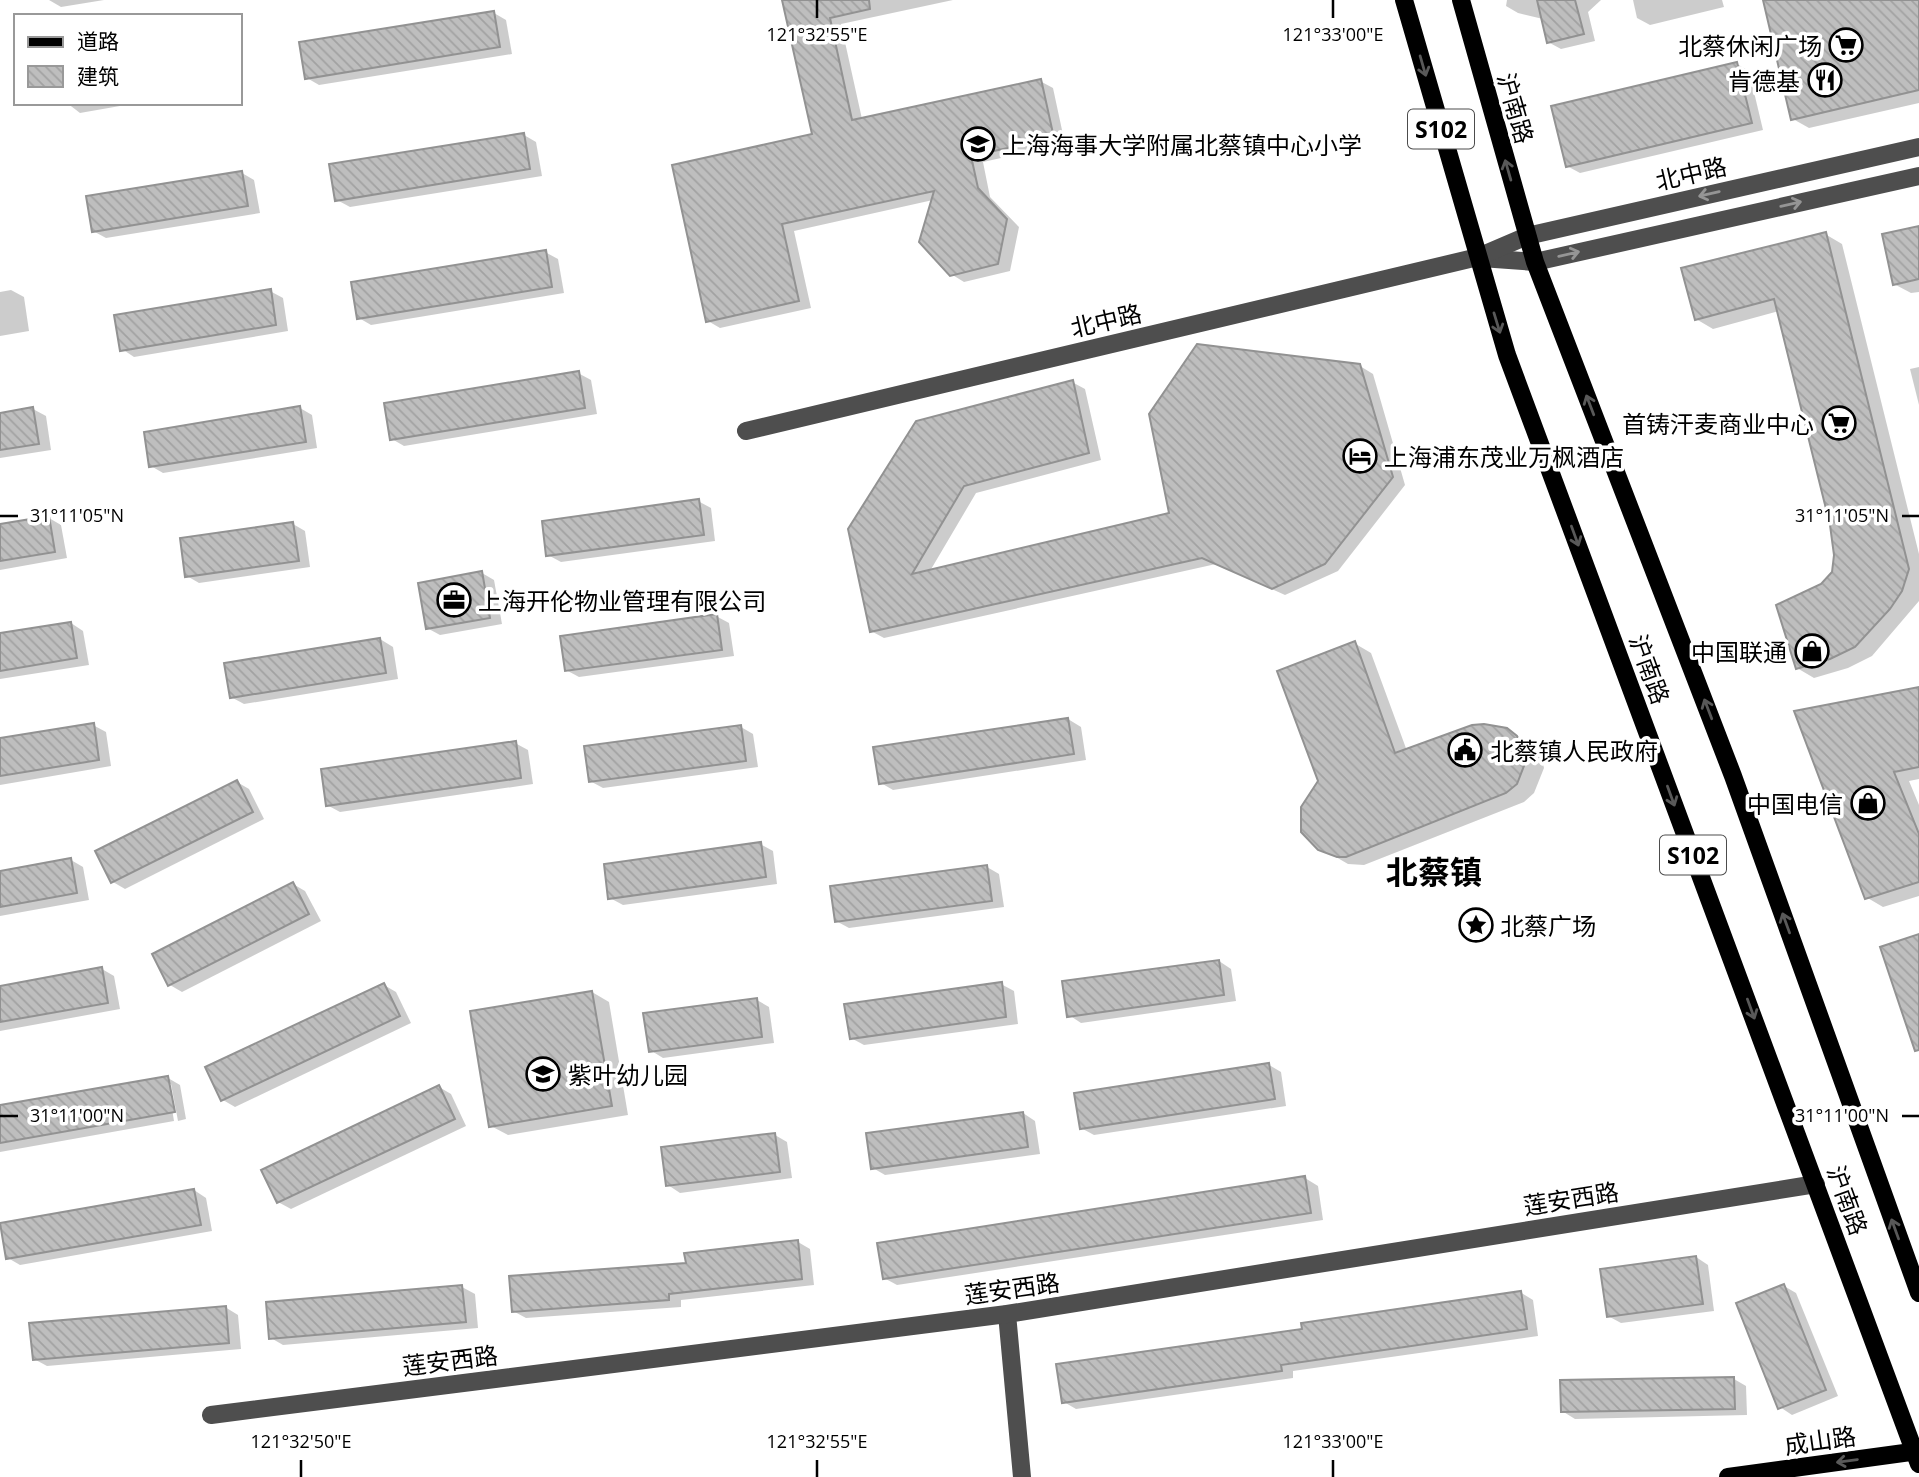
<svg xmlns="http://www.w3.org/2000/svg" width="1919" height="1477" font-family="'Open Sans','Noto Sans SC',sans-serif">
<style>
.shadow{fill:#0003}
.building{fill:url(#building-back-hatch);stroke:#929292;stroke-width:2}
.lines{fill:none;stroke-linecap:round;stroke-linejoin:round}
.minor{stroke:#4e4e4e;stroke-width:18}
.major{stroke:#000;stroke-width:18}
.oneway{stroke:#595959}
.oneway2{stroke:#959595}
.ticks{fill:none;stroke:#000;stroke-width:2.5}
.labels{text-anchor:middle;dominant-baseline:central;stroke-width:7;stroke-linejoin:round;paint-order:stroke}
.shield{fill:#fff;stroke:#4c4c4c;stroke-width:2}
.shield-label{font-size:23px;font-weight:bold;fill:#000}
.poi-label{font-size:24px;fill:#000;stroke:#fff;text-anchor:start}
.street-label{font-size:24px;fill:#000;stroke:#fff}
.district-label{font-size:32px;font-weight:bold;fill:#000;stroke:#fff}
.ticks-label{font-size:18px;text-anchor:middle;fill:#000;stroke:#fff;stroke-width:7;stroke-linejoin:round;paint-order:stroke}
</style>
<defs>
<pattern id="building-back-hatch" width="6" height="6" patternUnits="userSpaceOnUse" patternTransform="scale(1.75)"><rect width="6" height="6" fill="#bebebe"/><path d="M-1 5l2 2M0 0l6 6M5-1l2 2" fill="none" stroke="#a2a2a2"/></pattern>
</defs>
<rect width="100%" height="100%" fill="#fff"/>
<!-- shadow -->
<g class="shadow">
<path d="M49,0H104L61,7Z"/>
<path d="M784,0H953L841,24L862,119L1040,81L1053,88L1065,144L983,162L990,197L1019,227L1010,271L964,282L951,274L933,200L794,231L811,308L720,328L708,321L814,135Z"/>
<path d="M1507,0H1601L1588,12L1595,41L1561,49L1548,42L1543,19L1518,13L1506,6Z"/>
<path d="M1633,0H1722L1724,7L1650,25L1637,18Z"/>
<path d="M1765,0H1919V103L1809,128L1793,119Z"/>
<path d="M494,13L506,20L512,54L319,85L307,78Z"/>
<path d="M1737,64L1749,71L1763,130L1580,173L1567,166Z"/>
<path d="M67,103H137L80,113Z"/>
<path d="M524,135L536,142L542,176L350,207L337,200Z"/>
<path d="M242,173L254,180L260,213L106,238L93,231Z"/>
<path d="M1919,228V292L1911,293L1894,284Z"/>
<path d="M1825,234L1842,244L1919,554V601L1872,656L1848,668L1814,678L1797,668L1822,585L1833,573L1836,555L1832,525L1779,311L1713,329L1696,319Z"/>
<path d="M545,252L558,259L564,293L371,325L359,318Z"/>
<path d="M11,290L24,297L29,331L0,336V292Z"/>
<path d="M270,291L283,298L288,331L134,357L122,349Z"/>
<path d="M1360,366L1373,374L1405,485L1338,571L1285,595L1216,564L884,638L871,631L850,529L1072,382L1085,389L1101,460L976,493L930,571L1171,514Z"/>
<path d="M1919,367V405L1910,369Z"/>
<path d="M578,373L591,380L597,414L404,446L392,439Z"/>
<path d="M300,408L312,415L317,448L163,473L151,466Z"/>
<path d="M33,409L46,416L51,450L0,458V414Z"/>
<path d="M698,501L711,508L715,541L561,562L548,555Z"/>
<path d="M49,518L61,525L67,558L0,570V525Z"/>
<path d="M293,524L305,531L310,567L199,583L187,576Z"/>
<path d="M482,573L494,580L502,624L440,635L427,628Z"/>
<path d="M716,616L729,623L734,656L579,677L566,670Z"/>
<path d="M71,623L83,631L89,665L0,679V635Z"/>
<path d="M380,639L393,647L398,679L244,704L231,697Z"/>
<path d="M1354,643L1371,653L1407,751L1506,730L1524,740L1542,759L1544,768L1534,793L1524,802L1364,865L1348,864L1310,842L1303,832L1320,782Z"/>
<path d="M1919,689V779L1909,781L1919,805V896L1883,907L1866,897L1797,712Z"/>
<path d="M1068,719L1081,727L1086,760L893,790L881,783Z"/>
<path d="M93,725L106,732L111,766L0,785V740Z"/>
<path d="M741,727L753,734L758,767L603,788L590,781Z"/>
<path d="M515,743L528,750L533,784L340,812L327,805Z"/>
<path d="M237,782L249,789L264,819L125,889L113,882Z"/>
<path d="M760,844L773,851L777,884L623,905L610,898Z"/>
<path d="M71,860L83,867L89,900L0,916V872Z"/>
<path d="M987,867L999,874L1004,907L849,928L836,921Z"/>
<path d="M293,884L305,891L321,921L182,992L170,985Z"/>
<path d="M1219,961L1231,969L1236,1001L1081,1023L1069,1015Z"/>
<path d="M102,969L114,976L120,1009L0,1031V987Z"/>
<path d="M1001,984L1014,991L1018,1024L864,1045L851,1038Z"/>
<path d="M384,985L396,992L411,1023L235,1107L223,1100Z"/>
<path d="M592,992L609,1002L628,1115L508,1135L491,1126Z"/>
<path d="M757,1000L769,1007L774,1043L663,1058L650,1050Z"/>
<path d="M1269,1065L1281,1072L1286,1106L1094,1135L1081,1128Z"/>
<path d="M168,1078L180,1085L186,1119L178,1121L171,1084H168L174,1121L0,1152V1107Z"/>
<path d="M439,1087L451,1094L466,1126L291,1209L278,1202Z"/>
<path d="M1023,1113L1035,1121L1040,1154L885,1175L873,1168Z"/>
<path d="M775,1135L787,1142L792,1178L680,1193L668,1185Z"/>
<path d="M1305,1178L1318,1186L1323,1220L897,1285L884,1278Z"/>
<path d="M194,1190L206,1198L212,1231L20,1265L8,1258Z"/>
<path d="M798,1242L810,1249L814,1285L681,1300V1307L526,1318L513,1311L687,1265Z"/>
<path d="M1696,1257L1708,1265L1714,1311L1621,1323L1608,1316Z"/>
<path d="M1784,1286L1796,1293L1838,1396L1792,1415L1780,1407Z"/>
<path d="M462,1287L475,1294L478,1328L283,1345L271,1338Z"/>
<path d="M1520,1292L1533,1300L1538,1336L1293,1371V1378L1076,1409L1064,1402L1304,1330Z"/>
<path d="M225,1307L238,1315L241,1349L47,1366L34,1359Z"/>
<path d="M1734,1379L1746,1386L1747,1415L1575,1419L1562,1411Z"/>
</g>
<!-- building -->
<g class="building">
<path d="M782,0H869L870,9L830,18L852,120L1041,79L1054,138L971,156L978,188L1007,219L998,264L950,276L919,242L934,191L782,224L799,301L706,322L672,165L812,134Z"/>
<path d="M1537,0H1575L1584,34L1547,43Z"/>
<path d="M1763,0H1919V90L1791,120Z"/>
<path d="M494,11L500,47L305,79L299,42Z"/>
<path d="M1737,62L1752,123L1566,167L1551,106Z"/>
<path d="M524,133L530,169L335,201L329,164Z"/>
<path d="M242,171L248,206L92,232L86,196Z"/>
<path d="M1919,226V279L1893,285L1882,234Z"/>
<path d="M1826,232L1909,569L1902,591L1890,609L1855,647L1830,659L1796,669L1776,605L1821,584L1832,572L1834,555L1830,525L1774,299L1695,320L1681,268Z"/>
<path d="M546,250L552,287L357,319L351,282Z"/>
<path d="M271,289L276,325L120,351L114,315Z"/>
<path d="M1197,344L1360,364L1393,477L1325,564L1272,589L1202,558L870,632L848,529L916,421L1073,380L1089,453L964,486L912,574L1169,513L1149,414Z"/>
<path d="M579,371L585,408L390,440L384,403Z"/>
<path d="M300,406L306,442L149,467L144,432Z"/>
<path d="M33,407L39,444L0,450V413Z"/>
<path d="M699,499L704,535L546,556L542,521Z"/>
<path d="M49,516L55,552L0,561V524Z"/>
<path d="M293,522L299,561L185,577L180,538Z"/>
<path d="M482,571L490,618L426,629L418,583Z"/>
<path d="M717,614L722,650L565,671L560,636Z"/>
<path d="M71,622L77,658L0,671V633Z"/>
<path d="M380,638L386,673L230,698L224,663Z"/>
<path d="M1355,641L1395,753L1472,725L1484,724L1507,728L1517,736L1527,758L1517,784L1506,793L1346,857H1337L1318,850L1301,832V807L1318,781L1277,671Z"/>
<path d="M1919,687V767L1894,772L1919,834V882L1865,899L1794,711Z"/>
<path d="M1068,718L1074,754L879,784L873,747Z"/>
<path d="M94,723L99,760L0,776V738Z"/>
<path d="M741,725L746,761L589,782L584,746Z"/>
<path d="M516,741L521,778L326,806L321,769Z"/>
<path d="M237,780L253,812L111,883L95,851Z"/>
<path d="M761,842L766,877L608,899L604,864Z"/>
<path d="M71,858L77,893L0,907V871Z"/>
<path d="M987,865L992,901L835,922L830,886Z"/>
<path d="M293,882L309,914L168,986L152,954Z"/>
<path d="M1919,934V1050L1915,1051L1880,947Z"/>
<path d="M1219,960L1224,995L1067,1017L1062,981Z"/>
<path d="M102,967L108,1003L0,1022V986Z"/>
<path d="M1002,982L1006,1017L850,1039L844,1004Z"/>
<path d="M384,983L400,1016L221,1101L205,1067Z"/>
<path d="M592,991L612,1106L489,1127L470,1011Z"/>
<path d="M757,998L762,1037L649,1052L643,1013Z"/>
<path d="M1269,1063L1275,1099L1080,1129L1074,1093Z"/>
<path d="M168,1076L175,1112L0,1143V1105Z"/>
<path d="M439,1085L455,1119L277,1203L261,1170Z"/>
<path d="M1023,1112L1028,1147L871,1169L866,1133Z"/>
<path d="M775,1133L780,1172L666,1186L661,1147Z"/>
<path d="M1305,1176L1311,1213L883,1279L877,1243Z"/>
<path d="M194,1189L201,1225L6,1259L0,1223Z"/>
<path d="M798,1240L802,1279L669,1294V1300L512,1312L509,1276L686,1263L684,1253Z"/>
<path d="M1696,1256L1703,1304L1607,1317L1600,1269Z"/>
<path d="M1784,1284L1826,1390L1778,1409L1736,1303Z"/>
<path d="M462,1285L466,1322L269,1339L266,1302Z"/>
<path d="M1521,1291L1527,1329L1281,1365L1282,1371L1062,1403L1056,1364L1302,1329L1301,1323Z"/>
<path d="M226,1306L229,1343L33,1360L29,1323Z"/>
<path d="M1734,1377L1735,1409L1561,1412L1560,1380Z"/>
</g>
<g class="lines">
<!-- minor -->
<g class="minor">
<path d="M1481,258L1535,262L1919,176"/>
<path d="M746,431L1478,257L1527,236L1919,147"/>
<path d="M1007,1314L1022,1477"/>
<path d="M211,1415L1007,1314L1816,1184"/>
</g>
<!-- major -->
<g class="major">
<path d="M1404,0L1507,355L1919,1464"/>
<path d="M1461,0L1535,262L1733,776L1919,1293"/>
<path d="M1728,1477L1919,1451"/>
</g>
</g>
<!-- one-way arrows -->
<defs><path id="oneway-shaft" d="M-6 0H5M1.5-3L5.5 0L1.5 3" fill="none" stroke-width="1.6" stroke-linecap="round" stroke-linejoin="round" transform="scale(1.75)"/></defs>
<g class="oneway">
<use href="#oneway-shaft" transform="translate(1423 66) rotate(74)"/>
<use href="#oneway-shaft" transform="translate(1508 170) rotate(-106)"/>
<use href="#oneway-shaft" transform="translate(1497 323) rotate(73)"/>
<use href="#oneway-shaft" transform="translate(1590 405) rotate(-111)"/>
<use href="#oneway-shaft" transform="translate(1575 536) rotate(70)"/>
<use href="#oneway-shaft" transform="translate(1708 709) rotate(-111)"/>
<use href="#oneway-shaft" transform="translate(1671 796) rotate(70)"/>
<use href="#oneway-shaft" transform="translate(1786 923) rotate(-110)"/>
<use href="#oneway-shaft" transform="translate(1751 1009) rotate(70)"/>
<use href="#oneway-shaft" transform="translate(1895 1229) rotate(-110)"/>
<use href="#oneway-shaft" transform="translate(1847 1461) rotate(172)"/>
</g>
<g class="oneway2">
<use href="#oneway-shaft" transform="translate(1709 194) rotate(167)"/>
<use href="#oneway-shaft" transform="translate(1791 204) rotate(-13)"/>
<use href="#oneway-shaft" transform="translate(1569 254) rotate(-13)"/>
</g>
<!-- ticks -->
<path class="ticks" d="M817,0V18M1333,0V18M0,516H18M1902,516H1919M0,1116H18M1902,1116H1919M301,1460V1477M817,1460V1477M1333,1460V1477"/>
<!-- icons -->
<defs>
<symbol id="supermarket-ring" viewBox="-11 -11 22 22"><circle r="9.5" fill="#fff" stroke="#000" stroke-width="1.5"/><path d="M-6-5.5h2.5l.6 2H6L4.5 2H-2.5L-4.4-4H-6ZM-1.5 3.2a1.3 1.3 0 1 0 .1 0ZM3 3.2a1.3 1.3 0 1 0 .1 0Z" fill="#000"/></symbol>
<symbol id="restaurant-ring" viewBox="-11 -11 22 22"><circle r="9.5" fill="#fff" stroke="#000" stroke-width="1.5"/><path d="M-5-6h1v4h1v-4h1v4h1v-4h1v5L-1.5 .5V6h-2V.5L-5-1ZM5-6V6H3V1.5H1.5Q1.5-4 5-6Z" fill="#000"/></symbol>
<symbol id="school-ring" viewBox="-11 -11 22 22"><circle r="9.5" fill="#fff" stroke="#000" stroke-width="1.5"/><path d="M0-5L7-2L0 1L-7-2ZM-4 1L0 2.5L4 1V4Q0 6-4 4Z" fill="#000"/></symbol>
<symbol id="hotel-ring" viewBox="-11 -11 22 22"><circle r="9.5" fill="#fff" stroke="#000" stroke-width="1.5"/><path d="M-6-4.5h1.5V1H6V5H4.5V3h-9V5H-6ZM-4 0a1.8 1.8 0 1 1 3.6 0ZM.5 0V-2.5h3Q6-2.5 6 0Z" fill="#000"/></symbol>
<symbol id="office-ring" viewBox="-11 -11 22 22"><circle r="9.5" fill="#fff" stroke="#000" stroke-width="1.5"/><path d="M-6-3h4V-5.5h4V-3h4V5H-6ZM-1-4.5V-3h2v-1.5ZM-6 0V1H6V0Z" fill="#000"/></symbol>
<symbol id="shop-ring" viewBox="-11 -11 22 22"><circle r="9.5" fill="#fff" stroke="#000" stroke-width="1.5"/><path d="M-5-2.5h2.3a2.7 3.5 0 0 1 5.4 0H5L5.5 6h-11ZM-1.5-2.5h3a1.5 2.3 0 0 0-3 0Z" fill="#000"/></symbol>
<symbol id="civic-ring" viewBox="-11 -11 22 22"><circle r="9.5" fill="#fff" stroke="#000" stroke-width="1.5"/><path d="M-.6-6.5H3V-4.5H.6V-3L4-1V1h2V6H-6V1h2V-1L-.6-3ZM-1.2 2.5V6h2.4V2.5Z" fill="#000"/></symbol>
<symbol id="sight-ring" viewBox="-11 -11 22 22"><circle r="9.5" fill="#fff" stroke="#000" stroke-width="1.5"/><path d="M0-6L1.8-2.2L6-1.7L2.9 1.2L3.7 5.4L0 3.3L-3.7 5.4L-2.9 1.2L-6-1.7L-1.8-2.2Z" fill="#000"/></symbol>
</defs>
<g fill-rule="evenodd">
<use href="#supermarket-ring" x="1827" y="26" width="38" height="38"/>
<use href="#restaurant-ring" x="1806" y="61" width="38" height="38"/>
<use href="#school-ring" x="959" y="125" width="38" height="38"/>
<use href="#supermarket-ring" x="1820" y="404" width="38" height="38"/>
<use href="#hotel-ring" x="1341" y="437" width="38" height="38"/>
<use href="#office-ring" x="435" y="581" width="38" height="38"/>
<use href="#shop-ring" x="1793" y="632" width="38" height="38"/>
<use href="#civic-ring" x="1446" y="731" width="38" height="38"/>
<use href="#shop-ring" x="1849" y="784" width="38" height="38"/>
<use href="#sight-ring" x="1457" y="906" width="38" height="38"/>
<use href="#school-ring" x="524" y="1055" width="38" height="38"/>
</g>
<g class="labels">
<!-- shield labels -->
<g class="shield">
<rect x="1408" y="109.5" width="66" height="39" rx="5"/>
<rect x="1660" y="835.5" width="66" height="39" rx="5"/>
</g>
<g class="shield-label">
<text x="1441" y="129">S102</text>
<text x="1693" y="855">S102</text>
</g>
<!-- poi labels -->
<g class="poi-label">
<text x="1822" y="45" text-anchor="end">北蔡休闲广场</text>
<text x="1800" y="80" text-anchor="end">肯德基</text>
<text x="1002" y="144">上海海事大学附属北蔡镇中心小学</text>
<text x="1814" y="423" text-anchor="end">首铸汗麦商业中心</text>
<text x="1384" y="456">上海浦东茂业万枫酒店</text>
<text x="478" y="600">上海开伦物业管理有限公司</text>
<text x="1787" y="651" text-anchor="end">中国联通</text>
<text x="1490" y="750">北蔡镇人民政府</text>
<text x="1843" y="803" text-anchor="end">中国电信</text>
<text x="1500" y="925">北蔡广场</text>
<text x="568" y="1074">紫叶幼儿园</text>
</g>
<!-- street labels -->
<g class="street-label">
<text transform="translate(1516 108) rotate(74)">沪南路</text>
<text transform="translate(1691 173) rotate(-13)">北中路</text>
<text transform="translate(1106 320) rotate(-13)">北中路</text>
<text transform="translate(1650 669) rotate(70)">沪南路</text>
<text transform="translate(1571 1198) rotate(-9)">莲安西路</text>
<text transform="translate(1848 1200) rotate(70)">沪南路</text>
<text transform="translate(1012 1288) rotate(-8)">莲安西路</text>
<text transform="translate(450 1360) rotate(-7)">莲安西路</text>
<text transform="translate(1820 1440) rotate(-8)">成山路</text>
</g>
<!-- district labels -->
<g class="district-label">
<text x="1434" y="871">北蔡镇</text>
</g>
</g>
<g class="ticks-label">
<text x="817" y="41">121°32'55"E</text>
<text x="1333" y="41">121°33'00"E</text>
<text x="77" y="522">31°11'05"N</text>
<text x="1842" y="522">31°11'05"N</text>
<text x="77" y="1122">31°11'00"N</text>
<text x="1842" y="1122">31°11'00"N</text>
<text x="301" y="1448">121°32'50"E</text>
<text x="817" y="1448">121°32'55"E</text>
<text x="1333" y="1448">121°33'00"E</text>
</g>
<!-- legend -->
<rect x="14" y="14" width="228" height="91" fill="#ffffff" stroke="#999999" stroke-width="2"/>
<rect x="28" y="37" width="35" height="10" fill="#000000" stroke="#999999" stroke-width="2"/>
<text x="77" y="49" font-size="21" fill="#000000">道路</text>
<rect x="28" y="66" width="35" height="21" fill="url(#building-back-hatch)" stroke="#999999" stroke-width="2"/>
<text x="77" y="84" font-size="21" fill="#000000">建筑</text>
</svg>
